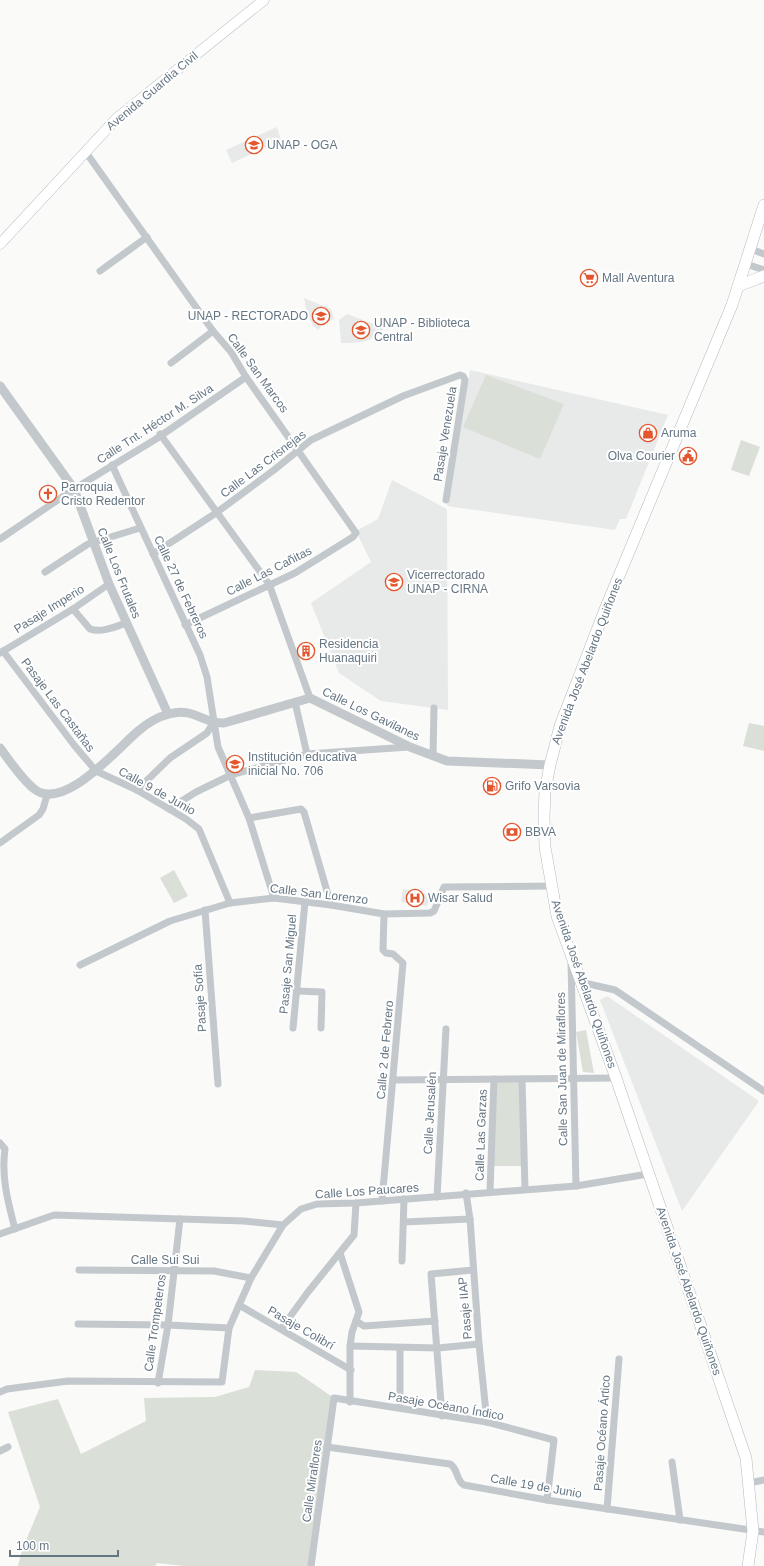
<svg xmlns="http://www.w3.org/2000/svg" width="764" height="1566" font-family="Helvetica,sans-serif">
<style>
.built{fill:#e8e9e9}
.green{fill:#dadfd7}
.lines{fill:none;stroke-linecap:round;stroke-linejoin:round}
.secondary-casing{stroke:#b3babf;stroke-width:11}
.primary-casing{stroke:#b5babe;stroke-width:12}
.minor{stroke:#c3c8cc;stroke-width:7}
.tertiary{stroke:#c3c8cc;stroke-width:9}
.secondary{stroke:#fff;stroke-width:10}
.primary{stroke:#fff;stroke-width:11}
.labels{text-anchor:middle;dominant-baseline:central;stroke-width:4;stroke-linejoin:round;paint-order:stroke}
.street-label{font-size:12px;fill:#657683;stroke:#fff}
.poi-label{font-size:12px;fill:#657683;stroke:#fff;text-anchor:start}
</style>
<rect width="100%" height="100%" fill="#fafaf8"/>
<!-- built -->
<g class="built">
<path d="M277,127L281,140L232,163L226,150Z"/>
<path d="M304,298L331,309L334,319L325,322L318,330L313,325L307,314Z"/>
<path d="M347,314L385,328L373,338L367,341L352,343H341L339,320Z"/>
<path d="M470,370L668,415L626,519H620L615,530L447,506Z"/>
<path d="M392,480L447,509L448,710L381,701L339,673L311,603L371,562L356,531L378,519Z"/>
<path d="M403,889L431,895L427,906L401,902Z"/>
<path d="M607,996L759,1101L682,1211L600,1000Z"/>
</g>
<!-- green -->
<g class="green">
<path d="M486,375L564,404L540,459L463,427Z"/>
<path d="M741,440L760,447L749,476L731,470Z"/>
<path d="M749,723L764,726V751L743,746Z"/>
<path d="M174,870L188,896L174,903L160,878Z"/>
<path d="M586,1030L594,1073L583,1072L576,1032Z"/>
<path d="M523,1081L522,1166H492L495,1082Z"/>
<path d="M255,1370L296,1372L334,1398L314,1566H184L157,1563L155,1566H18L22,1550L40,1507L8,1412L58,1399L81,1454L146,1421L144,1398L215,1397L249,1387Z"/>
</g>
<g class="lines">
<defs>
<path id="secondary" d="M0,244L117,118L264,0"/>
<g id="primary">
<path d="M738,286L764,276"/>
<path d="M748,1566L753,1531L746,1458L616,1078L557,916L545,847L544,817L545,791L550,765L560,726L606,607L732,305L764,205"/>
</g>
</defs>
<!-- secondary casing -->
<use href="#secondary" class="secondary-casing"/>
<!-- primary casing -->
<use href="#primary" class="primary-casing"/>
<!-- minor -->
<g class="minor">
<path d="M85,151L213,331L231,352L246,377L356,533L353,537L295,573L185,625"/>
<path d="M751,249L764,254"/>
<path d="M746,264L764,270"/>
<path d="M100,271L147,237"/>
<path d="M171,363L213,331"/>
<path d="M160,434L269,584L310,698"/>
<path d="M112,465L200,655L207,677L218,747L249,818L274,898"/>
<path d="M0,539L74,489L156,439L246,377"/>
<path d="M153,554L216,513L274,470L311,440L403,396L460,375L463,376L465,380L446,500"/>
<path d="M45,572L88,544L140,528"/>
<path d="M73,609L90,629C101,633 115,627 126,623"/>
<path d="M3,651L74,745L96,771L137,790L186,819L199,829L230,903"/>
<path d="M0,653L73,609L109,584"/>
<path d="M295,702L307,754"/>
<path d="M433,756L434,708"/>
<path d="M137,790L170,758L207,733L213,723"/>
<path d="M169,809L196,792L231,775L307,754L409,747"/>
<path d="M249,818L301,809L304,812L331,905"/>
<path d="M0,843L39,815L43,809L47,795"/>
<path d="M205,910L218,1084"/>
<path d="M571,962L576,1186"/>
<path d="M80,965L170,921L230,903L274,898L331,905L384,914L430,913L434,911L444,887L551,886"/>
<path d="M580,982L615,990L764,1091"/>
<path d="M297,991L322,992L321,1028"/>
<path d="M293,1028L305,902"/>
<path d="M522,1079L525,1189"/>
<path d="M393,1080L616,1078"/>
<path d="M0,1143L5,1149C1,1177 8,1202 15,1229"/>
<path d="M490,1191L494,1079"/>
<path d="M466,1193L470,1219L479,1344L487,1422"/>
<path d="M437,1197L446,1029"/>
<path d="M382,1201L403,963L393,954L386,953L383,950L384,914"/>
<path d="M404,1222L470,1219"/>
<path d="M0,1234L54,1215L244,1221L283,1225"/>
<path d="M340,1253L359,1312L352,1332L350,1346V1402"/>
<path d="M402,1261L404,1199"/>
<path d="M79,1270L214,1271L251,1278"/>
<path d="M239,1305L351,1370"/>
<path d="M356,1321L364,1326L435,1321"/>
<path d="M78,1324L168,1325L229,1328"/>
<path d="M281,1329L308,1292L354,1235L356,1203"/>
<path d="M350,1346L438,1348L479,1344"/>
<path d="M400,1348V1408"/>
<path d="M158,1383L168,1325L180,1219"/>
<path d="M0,1392L7,1389L68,1381L222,1382L229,1328L251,1278L283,1225L301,1209L317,1204L356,1203L576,1186L648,1174"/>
<path d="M442,1416L431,1274L473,1270"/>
<path d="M327,1447L450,1464C458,1468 456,1481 464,1485L547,1500L764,1532"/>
<path d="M0,1451L8,1447"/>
<path d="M672,1462L680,1520"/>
<path d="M749,1483L764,1480"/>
<path d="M607,1509L619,1359"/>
<path d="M311,1566L334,1398L487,1422L554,1440L547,1500"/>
</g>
<!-- tertiary -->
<g class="tertiary">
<path d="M0,386L74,489L109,584L168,714"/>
<path d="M0,748C10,761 20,777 33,788C62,814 116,750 137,732C146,724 157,717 169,714C194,707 203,724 224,723L310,698L410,747L447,761L550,765"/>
</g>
<!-- secondary -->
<use href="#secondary" class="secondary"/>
<!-- primary -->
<use href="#primary" class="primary"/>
</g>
<!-- icons -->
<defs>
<symbol id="university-ring" viewBox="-11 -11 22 22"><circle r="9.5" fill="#fff" stroke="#e4572e" stroke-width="1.5"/><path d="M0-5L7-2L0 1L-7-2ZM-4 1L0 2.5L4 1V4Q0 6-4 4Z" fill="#e4572e"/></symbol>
<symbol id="supermarket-ring" viewBox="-11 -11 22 22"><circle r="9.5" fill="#fff" stroke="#e4572e" stroke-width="1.5"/><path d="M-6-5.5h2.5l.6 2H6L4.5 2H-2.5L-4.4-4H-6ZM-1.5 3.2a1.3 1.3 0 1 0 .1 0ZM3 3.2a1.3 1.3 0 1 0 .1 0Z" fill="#e4572e"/></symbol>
<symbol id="shop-ring" viewBox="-11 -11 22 22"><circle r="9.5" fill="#fff" stroke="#e4572e" stroke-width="1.5"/><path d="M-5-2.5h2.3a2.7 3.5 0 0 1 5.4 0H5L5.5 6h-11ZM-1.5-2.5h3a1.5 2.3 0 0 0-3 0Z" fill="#e4572e"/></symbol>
<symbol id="civic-ring" viewBox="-11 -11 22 22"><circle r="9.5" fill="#fff" stroke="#e4572e" stroke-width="1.5"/><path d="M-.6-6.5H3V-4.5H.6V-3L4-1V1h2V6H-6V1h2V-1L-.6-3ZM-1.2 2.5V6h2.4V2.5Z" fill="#e4572e"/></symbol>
<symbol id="church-ring" viewBox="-11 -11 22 22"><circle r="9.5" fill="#fff" stroke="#e4572e" stroke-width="1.5"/><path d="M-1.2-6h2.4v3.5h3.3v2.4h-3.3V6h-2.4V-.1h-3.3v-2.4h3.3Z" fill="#e4572e"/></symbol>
<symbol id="building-ring" viewBox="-11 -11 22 22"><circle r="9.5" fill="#fff" stroke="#e4572e" stroke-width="1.5"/><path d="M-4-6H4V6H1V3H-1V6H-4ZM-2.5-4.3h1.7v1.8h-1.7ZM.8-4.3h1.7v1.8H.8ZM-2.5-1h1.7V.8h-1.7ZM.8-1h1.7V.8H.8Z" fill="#e4572e"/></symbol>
<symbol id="school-ring" viewBox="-11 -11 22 22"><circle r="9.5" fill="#fff" stroke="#e4572e" stroke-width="1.5"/><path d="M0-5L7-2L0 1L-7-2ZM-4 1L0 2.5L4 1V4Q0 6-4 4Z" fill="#e4572e"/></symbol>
<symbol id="fuel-ring" viewBox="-11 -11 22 22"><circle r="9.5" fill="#fff" stroke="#e4572e" stroke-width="1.5"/><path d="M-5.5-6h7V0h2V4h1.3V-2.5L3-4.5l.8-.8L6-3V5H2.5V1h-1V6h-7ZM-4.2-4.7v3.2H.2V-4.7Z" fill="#e4572e"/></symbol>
<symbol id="bank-ring" viewBox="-11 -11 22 22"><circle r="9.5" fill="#fff" stroke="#e4572e" stroke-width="1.5"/><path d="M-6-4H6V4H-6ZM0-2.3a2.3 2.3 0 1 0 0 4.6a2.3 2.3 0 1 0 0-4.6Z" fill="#e4572e"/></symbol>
<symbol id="hospital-ring" viewBox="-11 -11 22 22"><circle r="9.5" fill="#fff" stroke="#e4572e" stroke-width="1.5"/><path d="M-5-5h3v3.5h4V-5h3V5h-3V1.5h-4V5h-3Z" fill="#e4572e"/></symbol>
</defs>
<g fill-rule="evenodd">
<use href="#university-ring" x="244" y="135" width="20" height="20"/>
<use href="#supermarket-ring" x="579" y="268" width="20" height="20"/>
<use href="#university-ring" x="311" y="306" width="20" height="20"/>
<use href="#university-ring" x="351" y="320" width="20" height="20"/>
<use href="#shop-ring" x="638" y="423" width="20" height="20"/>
<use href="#civic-ring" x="678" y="446" width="20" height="20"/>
<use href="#church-ring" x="38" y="484" width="20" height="20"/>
<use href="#university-ring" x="384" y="572" width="20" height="20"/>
<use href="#building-ring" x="296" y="641" width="20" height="20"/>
<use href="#school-ring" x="225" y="754" width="20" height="20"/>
<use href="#fuel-ring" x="482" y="776" width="20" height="20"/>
<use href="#bank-ring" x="502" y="822" width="20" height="20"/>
<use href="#hospital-ring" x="405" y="888" width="20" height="20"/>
</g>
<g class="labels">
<!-- street labels -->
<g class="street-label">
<text transform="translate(152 91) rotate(-40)">Avenida Guardia Civil</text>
<text transform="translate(258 373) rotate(54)">Calle San Marcos</text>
<text transform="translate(155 424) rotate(-33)">Calle Tnt. Héctor M. Silva</text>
<text transform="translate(445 434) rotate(-81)">Pasaje Venezuela</text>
<text transform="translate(263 464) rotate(-37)">Calle Las Crisnejas</text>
<text transform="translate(269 571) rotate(-27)">Calle Las Cañitas</text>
<text transform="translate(119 573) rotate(68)">Calle Los Frutales</text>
<text transform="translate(181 587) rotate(65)">Calle 27 de Febreros</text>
<text transform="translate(49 609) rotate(-32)">Pasaje Imperio</text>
<text transform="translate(587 661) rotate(-69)">Avenida José Abelardo Quiñones</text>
<text transform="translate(58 705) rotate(53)">Pasaje Las Castañas</text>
<text transform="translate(371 714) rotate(26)">Calle Los Gavilanes</text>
<text transform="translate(157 791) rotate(29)">Calle 9 de Junio</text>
<text transform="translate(319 894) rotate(7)">Calle San Lorenzo</text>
<text transform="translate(288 964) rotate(-85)">Pasaje San Miguel</text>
<text transform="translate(584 984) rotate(71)">Avenida José Abelardo Quiñones</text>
<text transform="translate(200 998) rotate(-94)">Pasaje Sofía</text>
<text transform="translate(385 1050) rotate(-85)">Calle 2 de Febrero</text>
<text transform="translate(562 1069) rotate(-91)">Calle San Juan de Miraflores</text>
<text transform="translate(430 1113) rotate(-87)">Calle Jerusalén</text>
<text transform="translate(481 1135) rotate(-88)">Calle Las Garzas</text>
<text transform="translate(367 1191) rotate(-4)">Calle Los Paucares</text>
<text x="165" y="1260">Calle Sui Sui</text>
<text transform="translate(689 1291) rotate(71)">Avenida José Abelardo Quiñones</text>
<text transform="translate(465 1308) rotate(-95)">Pasaje IIAP</text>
<text transform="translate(155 1323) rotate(-82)">Calle Trompeteros</text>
<text transform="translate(301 1328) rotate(30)">Pasaje Colibrí</text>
<text transform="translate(446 1406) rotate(10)">Pasaje Océano Índico</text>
<text transform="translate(602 1433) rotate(-86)">Pasaje Océano Ártico</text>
<text transform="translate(312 1481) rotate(-82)">Calle Miraflores</text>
<text transform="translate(536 1486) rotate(10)">Calle 19 de Junio</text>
</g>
<!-- poi labels -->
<g class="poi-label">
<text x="267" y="145">UNAP - OGA</text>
<text x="602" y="278">Mall Aventura</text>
<text x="308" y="316" text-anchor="end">UNAP - RECTORADO</text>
<text x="374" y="323">UNAP - Biblioteca<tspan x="374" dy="14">Central</tspan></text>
<text x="661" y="433">Aruma</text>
<text x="675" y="456" text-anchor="end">Olva Courier</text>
<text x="61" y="487">Parroquia<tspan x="61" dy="14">Cristo Redentor</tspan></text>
<text x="407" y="575">Vicerrectorado<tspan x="407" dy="14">UNAP - CIRNA</tspan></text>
<text x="319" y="644">Residencia<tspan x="319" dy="14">Huanaquiri</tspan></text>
<text x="248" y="757">Institución educativa<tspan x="248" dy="14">inicial No. 706</tspan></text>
<text x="505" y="786">Grifo Varsovia</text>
<text x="525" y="832">BBVA</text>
<text x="428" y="898">Wisar Salud</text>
</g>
</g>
<!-- scale -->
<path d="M10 1550v6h108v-6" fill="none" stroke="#657683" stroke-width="2"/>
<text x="16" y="1550" font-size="12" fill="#657683" stroke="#ffffff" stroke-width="3" paint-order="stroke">100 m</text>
</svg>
